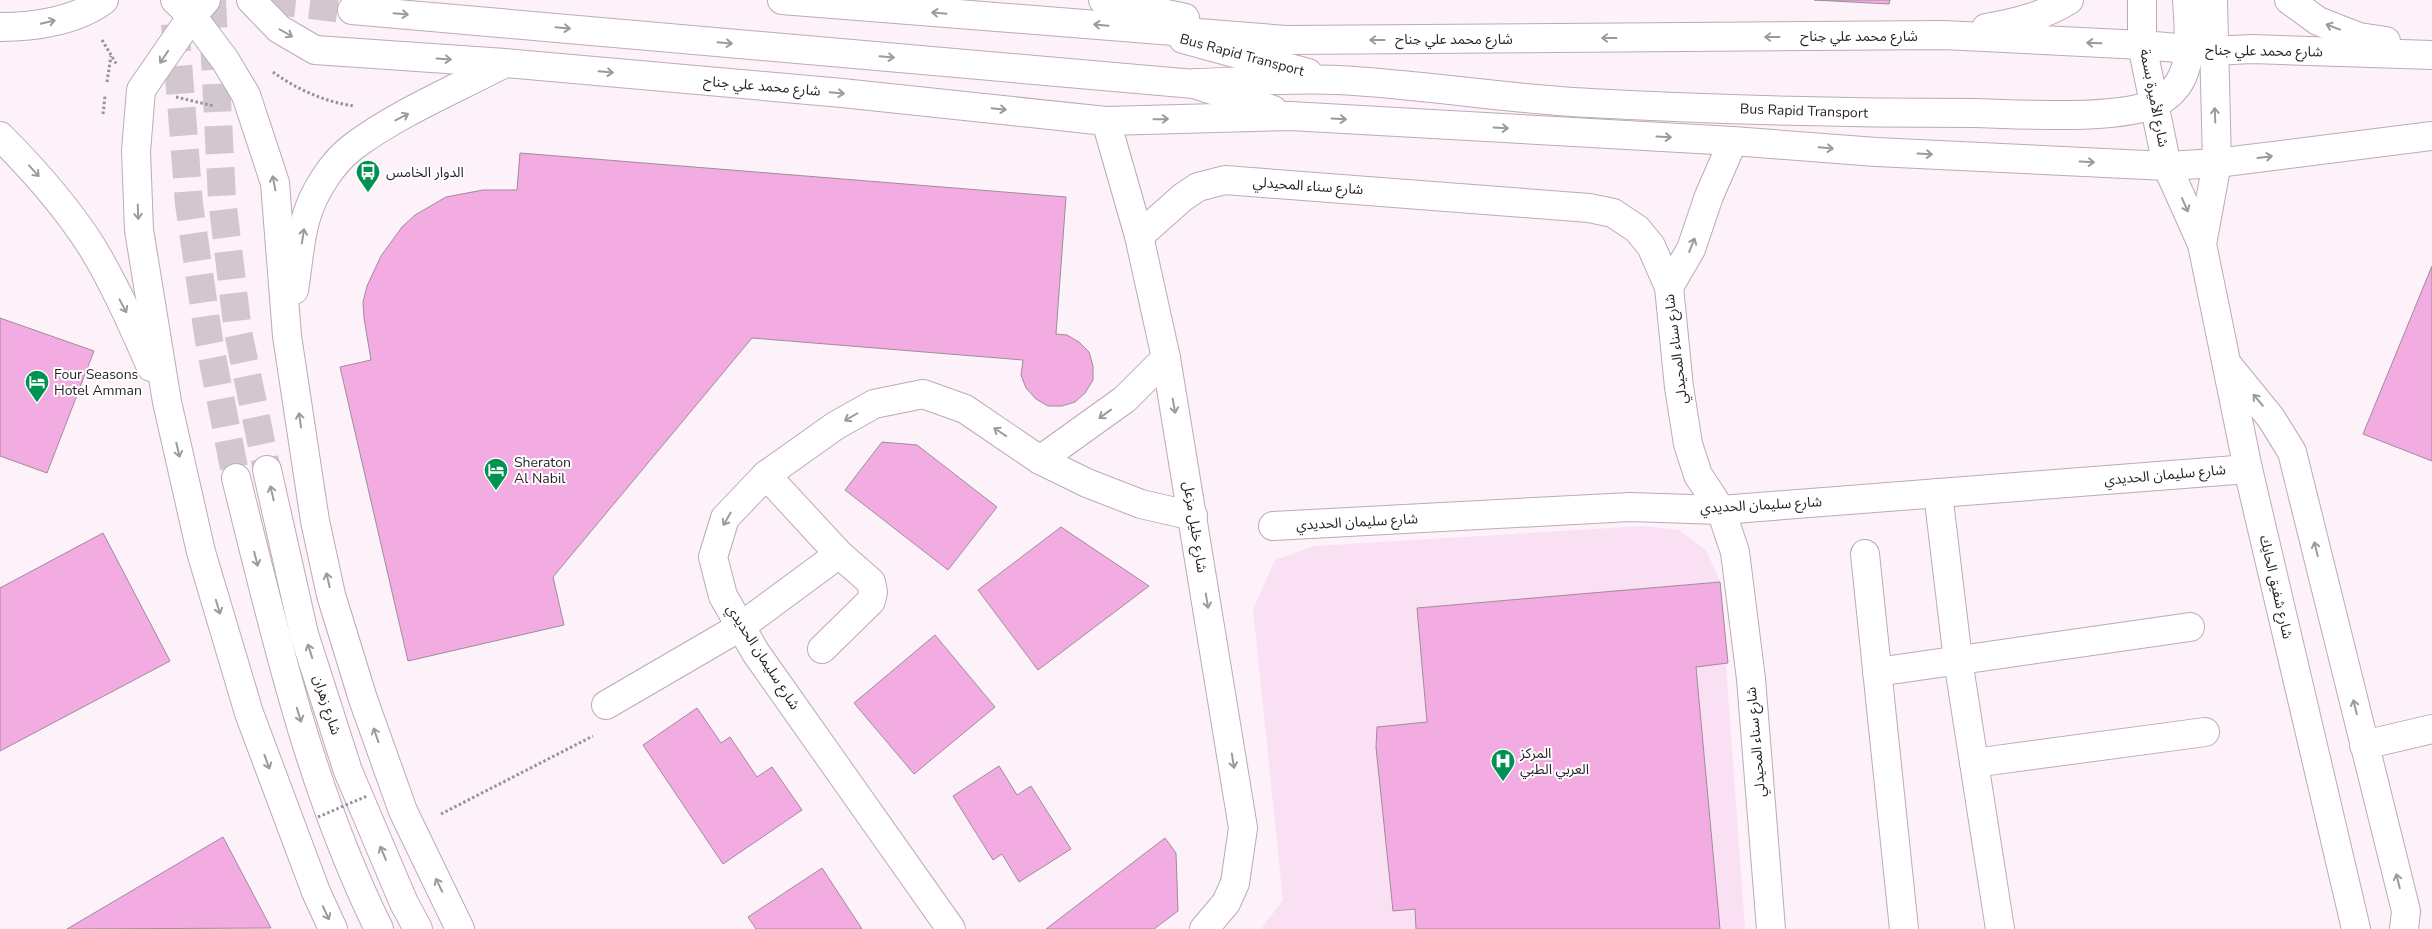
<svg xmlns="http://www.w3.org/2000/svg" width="2432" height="929" font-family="'Nunito Sans','Noto Sans Arabic',sans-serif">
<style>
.built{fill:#fae0f3}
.building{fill:#f2ace2;stroke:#9e8c99}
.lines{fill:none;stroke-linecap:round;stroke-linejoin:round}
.major-tunnel{stroke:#d2c7cf;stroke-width:28;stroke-dasharray:28 14;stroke-linecap:butt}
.minor-casing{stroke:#bcaab8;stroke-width:30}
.major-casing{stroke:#bcaab8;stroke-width:30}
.path{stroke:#9a9198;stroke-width:3;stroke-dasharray:2.5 2.5;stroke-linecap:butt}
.minor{stroke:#fff;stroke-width:28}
.major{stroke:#fff;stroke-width:28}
.path-bridge{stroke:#9a9198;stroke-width:3;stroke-dasharray:2.5 2.5;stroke-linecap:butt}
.oneway{stroke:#9d9a9c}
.labels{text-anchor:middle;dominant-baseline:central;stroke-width:4;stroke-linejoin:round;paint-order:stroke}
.street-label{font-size:14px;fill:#251f24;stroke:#fff}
.poi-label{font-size:14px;fill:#251f24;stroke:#fff;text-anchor:start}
</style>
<rect width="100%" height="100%" fill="#fdf1fa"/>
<!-- built -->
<path class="built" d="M1643,526L1679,530L1706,550L1720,582L1745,929H1261L1283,900L1253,609L1275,560L1315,546Z"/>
<!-- building -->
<g class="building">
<path d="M1814,0H1890L1889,4Z"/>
<path d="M520,153L1066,197L1056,334L1067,335L1079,342L1089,352L1093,366V380L1085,393L1075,402L1062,406H1048L1036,399L1026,388L1021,375L1023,360L752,338L553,577L564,625L408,661L340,367L371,360L364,318L363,302L367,286L381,256L402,227L415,215L446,197L483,190H517Z"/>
<path d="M2432,266V461L2363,434Z"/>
<path d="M0,318L94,351L47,473L0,456Z"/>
<path d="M882,442L917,445L997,507L948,570L845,490Z"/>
<path d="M1061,527L1149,586L1038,670L978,590Z"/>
<path d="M103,533L170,661L0,751V588Z"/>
<path d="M1720,582L1728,663L1696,667L1720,929H1416L1415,909L1393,911L1376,747L1377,727L1427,722L1417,608Z"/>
<path d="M935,635L995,707L914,774L854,703Z"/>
<path d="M697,708L721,743L730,737L757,777L772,767L802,810L723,864L643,745Z"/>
<path d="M999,766L1017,795L1031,786L1071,849L1019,882L1002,854L993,860L953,796Z"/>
<path d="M223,837L271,928L67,929Z"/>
<path d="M1165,838L1176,853L1178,911L1154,929H1046Z"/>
<path d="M822,868L862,929H756L748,917Z"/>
</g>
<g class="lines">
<!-- major-tunnel -->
<g class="major-tunnel">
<path d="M212,0L222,199L238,332L267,470"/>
<path d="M268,0L352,10"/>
<path d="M175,24L189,204L209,341L236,478"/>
</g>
<defs>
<g id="minor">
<path d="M1183,39L1308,73"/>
<path d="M1196,83C1242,82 1290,78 1337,80C1421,84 1506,99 1590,103C1719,110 1847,113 1975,113C2018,114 2123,121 2158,102C2197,81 2189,37 2187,0"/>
<path d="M1106,121L1139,236L1166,358L1243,828L1235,883L1226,903L1204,929"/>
<path d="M2167,166L2202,244L2248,469L2356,929"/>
<path d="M1139,236L1183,197L1198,187L1225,180L1589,208L1613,213L1637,229L1651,246L1669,287L1679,387L1688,444L1698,475L1721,510L1735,552L1751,679L1771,929"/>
<path d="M2202,244L2217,163"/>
<path d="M2227,364L2271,418L2292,452L2406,911L2404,929"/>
<path d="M1040,460L1125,399L1166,358"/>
<path d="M766,475L839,554L871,582L873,592L871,601L822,649"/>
<path d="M1938,493L1958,660L2000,929"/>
<path d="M1273,526L1630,507L1721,510L2248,469"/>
<path d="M1865,554L1904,929"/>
<path d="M1877,672L2190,627"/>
<path d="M606,705L740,627L839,554"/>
<path d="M2364,745L2432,729"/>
<path d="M1974,763L2205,732"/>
<path d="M951,929L756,653L723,596L713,557L725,518L766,475L835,426L874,404L923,394L965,409L1040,460L1087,483L1141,504L1193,516"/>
</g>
<g id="major">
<path d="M175,0L192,16L225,60L246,95L275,183L287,336L315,521L331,595L363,699L403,811L460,929"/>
<path d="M206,0L192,16L141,90L136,151L139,230L167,402L201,552L249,713L316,892L333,929"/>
<path d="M251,0L279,29L315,50L505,63L842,93L1106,121L1290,116L1733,141L1876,152L2167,166L2217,163L2432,136"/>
<path d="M782,0L1286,40L1943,35L2142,45L2213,51L2252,49L2432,55"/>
<path d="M1103,0L1185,18"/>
<path d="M2142,0V45L2167,166"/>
<path d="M2213,0L2217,163"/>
<path d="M2289,0L2318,21L2359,37L2386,41"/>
<path d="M352,10L1194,84L1273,110"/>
<path d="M0,27C34,27 76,21 104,0"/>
<path d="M1986,28C2016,23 2043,16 2069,0"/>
<path d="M0,136C34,170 66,206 92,247C115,285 133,326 151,367"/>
<path d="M1669,287L1691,249L1709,196L1733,141"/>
<path d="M294,290C298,267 299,241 306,218C313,193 332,162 354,146C398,113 456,89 505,63"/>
<path d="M267,470L304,634L348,771L404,903L418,929"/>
<path d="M236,478C274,630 309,787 379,929"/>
</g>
</defs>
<!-- minor casing -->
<use href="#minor" class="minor-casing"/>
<!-- major casing -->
<use href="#major" class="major-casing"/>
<!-- path -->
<g class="path">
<path d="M102,40L117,65"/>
<path d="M273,72C296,89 325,102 354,106"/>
<path d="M107,82L111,56"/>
<path d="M176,97L214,106"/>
<path d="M103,114L105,96"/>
<path d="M441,814L593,736"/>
</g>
<!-- minor -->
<use href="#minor" class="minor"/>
<!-- major -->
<use href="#major" class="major"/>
<!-- path-bridge -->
<path class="path-bridge" d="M318,817L367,796"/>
</g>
<!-- one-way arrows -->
<defs><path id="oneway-shaft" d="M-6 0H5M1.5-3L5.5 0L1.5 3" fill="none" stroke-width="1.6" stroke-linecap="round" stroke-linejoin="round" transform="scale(1.25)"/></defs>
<g class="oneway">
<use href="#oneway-shaft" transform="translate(939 13) rotate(-175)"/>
<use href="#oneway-shaft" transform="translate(401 14) rotate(5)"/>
<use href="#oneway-shaft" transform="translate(48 22) rotate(-13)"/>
<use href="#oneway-shaft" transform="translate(1101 25) rotate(-175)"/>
<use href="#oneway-shaft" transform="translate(2333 27) rotate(-159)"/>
<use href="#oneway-shaft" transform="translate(563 28) rotate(5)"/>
<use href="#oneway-shaft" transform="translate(286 33) rotate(30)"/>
<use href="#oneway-shaft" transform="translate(1772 37) rotate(180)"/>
<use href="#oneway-shaft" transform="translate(1609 38) rotate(180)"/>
<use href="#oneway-shaft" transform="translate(1377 40) rotate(180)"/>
<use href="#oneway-shaft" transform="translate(725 43) rotate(5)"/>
<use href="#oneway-shaft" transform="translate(2094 43) rotate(-178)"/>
<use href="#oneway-shaft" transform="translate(164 57) rotate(124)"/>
<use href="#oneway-shaft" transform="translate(887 57) rotate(5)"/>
<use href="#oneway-shaft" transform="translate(444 59) rotate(4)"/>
<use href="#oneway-shaft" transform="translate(606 72) rotate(5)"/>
<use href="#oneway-shaft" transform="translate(837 93) rotate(5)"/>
<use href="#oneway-shaft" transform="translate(999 109) rotate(6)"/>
<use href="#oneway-shaft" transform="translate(2215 115) rotate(-92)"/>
<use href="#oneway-shaft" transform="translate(402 117) rotate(-27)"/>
<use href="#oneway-shaft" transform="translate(1161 119) rotate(-1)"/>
<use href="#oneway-shaft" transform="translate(1339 119) rotate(3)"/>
<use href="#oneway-shaft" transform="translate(1501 128) rotate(3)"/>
<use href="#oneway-shaft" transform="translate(1664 137) rotate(3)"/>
<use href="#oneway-shaft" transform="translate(1826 148) rotate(5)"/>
<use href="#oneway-shaft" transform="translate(1925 154) rotate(3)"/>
<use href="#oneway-shaft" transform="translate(2265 157) rotate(-7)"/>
<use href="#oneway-shaft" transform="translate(2087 162) rotate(3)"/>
<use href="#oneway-shaft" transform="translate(34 171) rotate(48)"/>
<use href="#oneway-shaft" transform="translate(274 183) rotate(-101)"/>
<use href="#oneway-shaft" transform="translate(2185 205) rotate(66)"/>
<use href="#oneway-shaft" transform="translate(138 212) rotate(88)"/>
<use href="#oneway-shaft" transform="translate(303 236) rotate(-81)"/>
<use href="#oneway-shaft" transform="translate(1692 245) rotate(-68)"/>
<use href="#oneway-shaft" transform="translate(123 306) rotate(62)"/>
<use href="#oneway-shaft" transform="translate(2258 400) rotate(-130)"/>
<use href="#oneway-shaft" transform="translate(1174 406) rotate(80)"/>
<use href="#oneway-shaft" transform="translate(1105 414) rotate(144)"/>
<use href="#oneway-shaft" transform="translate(851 417) rotate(150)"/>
<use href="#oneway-shaft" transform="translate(300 420) rotate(-98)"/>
<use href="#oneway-shaft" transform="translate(1000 432) rotate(-146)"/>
<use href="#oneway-shaft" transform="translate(178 450) rotate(77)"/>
<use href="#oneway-shaft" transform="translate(272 493) rotate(-103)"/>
<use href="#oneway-shaft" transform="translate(727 519) rotate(120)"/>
<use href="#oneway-shaft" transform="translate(2316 549) rotate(-104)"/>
<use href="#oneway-shaft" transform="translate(256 559) rotate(76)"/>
<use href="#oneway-shaft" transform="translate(328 580) rotate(-103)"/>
<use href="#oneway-shaft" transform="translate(1207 601) rotate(81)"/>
<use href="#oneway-shaft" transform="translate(218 607) rotate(73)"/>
<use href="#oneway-shaft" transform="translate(310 651) rotate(-108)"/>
<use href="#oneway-shaft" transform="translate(2355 707) rotate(-104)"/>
<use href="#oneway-shaft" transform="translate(299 715) rotate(73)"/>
<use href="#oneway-shaft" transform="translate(376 735) rotate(-109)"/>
<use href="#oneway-shaft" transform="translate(1233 761) rotate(81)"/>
<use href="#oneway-shaft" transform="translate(267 762) rotate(70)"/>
<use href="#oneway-shaft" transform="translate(383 853) rotate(-113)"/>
<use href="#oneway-shaft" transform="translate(2398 881) rotate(-104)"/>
<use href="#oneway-shaft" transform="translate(439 885) rotate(-116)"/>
<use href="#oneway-shaft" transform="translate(326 913) rotate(65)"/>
</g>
<!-- icons -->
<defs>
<symbol id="bus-pin" viewBox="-11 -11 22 30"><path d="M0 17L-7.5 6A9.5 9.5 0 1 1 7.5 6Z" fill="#009252" stroke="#fff"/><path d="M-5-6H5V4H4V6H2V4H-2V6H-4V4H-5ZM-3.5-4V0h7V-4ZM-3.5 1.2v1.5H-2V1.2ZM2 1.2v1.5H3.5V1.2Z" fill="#fff"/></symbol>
<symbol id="hotel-pin" viewBox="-11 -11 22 30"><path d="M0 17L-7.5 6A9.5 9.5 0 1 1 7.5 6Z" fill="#009252" stroke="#fff"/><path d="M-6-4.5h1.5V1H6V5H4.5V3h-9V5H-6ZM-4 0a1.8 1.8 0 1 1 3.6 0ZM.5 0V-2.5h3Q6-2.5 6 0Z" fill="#fff"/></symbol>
<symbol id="hospital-pin" viewBox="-11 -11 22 30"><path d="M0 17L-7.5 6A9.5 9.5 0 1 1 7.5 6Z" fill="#009252" stroke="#fff"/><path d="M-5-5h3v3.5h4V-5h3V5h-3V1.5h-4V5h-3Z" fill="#fff"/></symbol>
</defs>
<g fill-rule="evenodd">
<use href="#bus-pin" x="354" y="158" width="28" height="38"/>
<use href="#hotel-pin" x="23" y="368" width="28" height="38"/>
<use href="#hotel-pin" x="482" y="456" width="28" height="38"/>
<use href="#hospital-pin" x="1489" y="747" width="28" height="38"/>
</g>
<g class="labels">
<!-- street labels -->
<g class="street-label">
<text x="1859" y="36">شارع محمد علي جناح</text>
<text x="1454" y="39">شارع محمد علي جناح</text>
<text transform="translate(2264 51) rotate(1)">شارع محمد علي جناح</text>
<text transform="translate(1242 55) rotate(15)">Bus Rapid Transport</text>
<text transform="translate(762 86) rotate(5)">شارع محمد علي جناح</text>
<text transform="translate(2154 98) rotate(79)">شارع الأميرة بسمة</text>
<text transform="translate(1804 111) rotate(2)">Bus Rapid Transport</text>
<text transform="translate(1308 186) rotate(4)">شارع سناء المحيدلي</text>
<text transform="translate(1676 349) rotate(-97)">شارع سناء المحيدلي</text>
<text transform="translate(2165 475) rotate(-5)">شارع سليمان الحديدي</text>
<text transform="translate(1761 505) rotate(-3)">شارع سليمان الحديدي</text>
<text transform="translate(1357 522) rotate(-3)">شارع سليمان الحديدي</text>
<text transform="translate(1195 527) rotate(81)">شارع خليل مزعل</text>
<text transform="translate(2276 587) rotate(77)">شارع شفيق الحايك</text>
<text transform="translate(763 657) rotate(57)">شارع سليمان الحديدي</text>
<text transform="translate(327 705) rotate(72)">شارع زهران</text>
<text transform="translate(1756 742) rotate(-95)">شارع سناء المحيدلي</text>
</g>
<!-- poi labels -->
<g class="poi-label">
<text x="386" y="172">الدوار الخامس</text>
<text x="54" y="374">Four Seasons<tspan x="54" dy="16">Hotel Amman</tspan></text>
<text x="514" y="462">Sheraton<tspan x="514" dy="16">Al Nabil</tspan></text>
<text x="1520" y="753">المركز<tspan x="1520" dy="16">العربي الطبي</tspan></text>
</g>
</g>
</svg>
